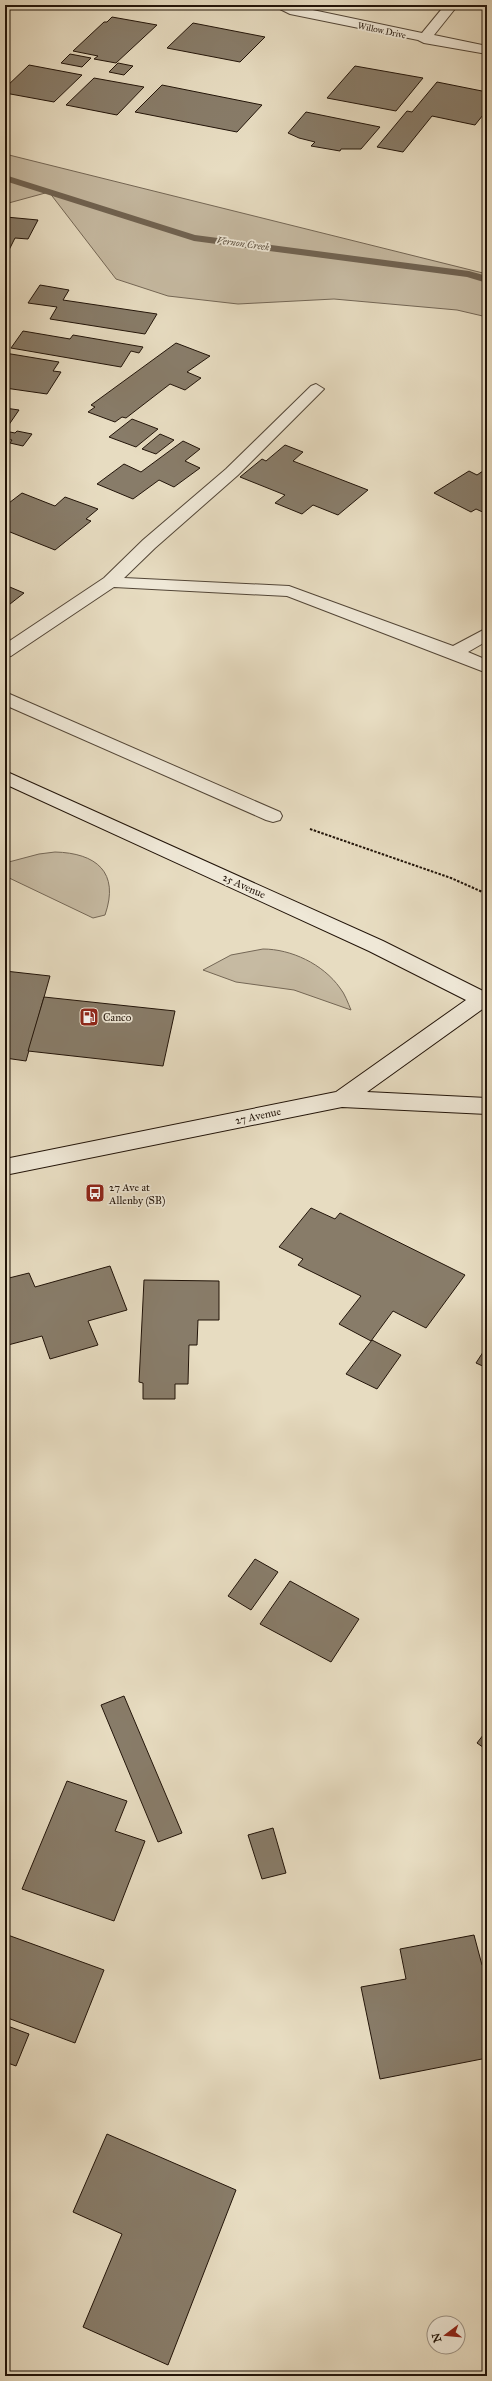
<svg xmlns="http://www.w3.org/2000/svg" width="492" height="2381" font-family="'IM FELL Great Primer',serif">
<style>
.green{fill:#c6baa2;stroke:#746756}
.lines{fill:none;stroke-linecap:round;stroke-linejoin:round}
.stream{fill:#706352;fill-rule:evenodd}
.building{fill:#887c69;stroke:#221409}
.lane-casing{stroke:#534637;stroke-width:2}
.street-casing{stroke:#534637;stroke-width:2}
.secondary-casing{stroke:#221409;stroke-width:2}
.path{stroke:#221409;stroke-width:2;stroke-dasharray:2.5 1.5;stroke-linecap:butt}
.lane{fill:#efe8d7;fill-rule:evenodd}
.street{fill:#efe8d7;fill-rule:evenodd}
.secondary{fill:#efe8d7;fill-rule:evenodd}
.labels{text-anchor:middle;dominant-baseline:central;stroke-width:3.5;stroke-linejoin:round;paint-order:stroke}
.far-street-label{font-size:9px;fill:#221409;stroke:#efe8d7}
.far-water-label{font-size:10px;font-style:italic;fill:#5c4f3f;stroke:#efe8d7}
.street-label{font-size:11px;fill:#221409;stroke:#efe8d7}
.poi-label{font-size:11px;fill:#221409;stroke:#efe8d7;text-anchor:start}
</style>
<rect width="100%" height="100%" fill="#e7dcc1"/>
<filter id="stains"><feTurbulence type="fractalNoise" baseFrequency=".005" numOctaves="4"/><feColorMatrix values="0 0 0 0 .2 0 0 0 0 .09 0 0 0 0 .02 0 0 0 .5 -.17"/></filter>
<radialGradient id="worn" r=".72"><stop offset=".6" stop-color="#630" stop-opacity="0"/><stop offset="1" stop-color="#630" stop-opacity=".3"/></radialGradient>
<!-- green -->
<g class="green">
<path d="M5,154L487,274V317L457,310L334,299L238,304L168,296L116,279L49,192L5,204Z"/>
<path d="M55,852C96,853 120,872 105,915L93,918L5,876V863L39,854Z"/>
<path d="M263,949C291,949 323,964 340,988C345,994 348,1003 351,1010L294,990L236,982L203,970L231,955Z"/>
</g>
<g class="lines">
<!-- stream -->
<path class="stream" d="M5,175L195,235L469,271L487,276V283L467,277L194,241L5,181Z"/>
</g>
<!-- building -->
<g class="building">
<path d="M112,17L157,25L116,63L94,59L98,56L73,51L104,22H107Z"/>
<path d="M193,23L265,37L240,62L167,48Z"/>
<path d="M70,54L91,58L82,67L61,63Z"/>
<path d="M118,63L133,66L124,75L109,72Z"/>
<path d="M29,65L82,75L54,102L5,93V88Z"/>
<path d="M355,66L423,78L396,111L327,98Z"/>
<path d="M94,78L144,87L117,115L66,105Z"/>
<path d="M437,82L487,92V110L475,125L432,116L403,152L377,147L407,111L412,112Z"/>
<path d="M162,85L262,105L237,132L135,112Z"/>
<path d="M306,112L380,127L361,149H341L340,151L311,146L315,142L299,138L288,133Z"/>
<path d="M6,217L38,220L28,239L15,238L5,258Z"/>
<path d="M40,285L69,290L63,300L157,314L145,334L50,319L57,307L28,303Z"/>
<path d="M23,331L70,339L73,335L143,347L139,353L131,351L121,367L11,348Z"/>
<path d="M176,343L210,356L187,372L201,378L185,390L170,384L126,418L122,417L115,422L88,412L95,407L91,405Z"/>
<path d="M5,353L59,362L53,371L61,372L47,394L5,388Z"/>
<path d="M5,408L19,410L6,429H5Z"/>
<path d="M132,419L158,429L136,447L109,437Z"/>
<path d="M5,431L15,433L17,431L32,434L23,446L10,443L12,440L5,439Z"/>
<path d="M160,434L174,440L156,454L142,449Z"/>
<path d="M183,441L200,449L185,461L200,468L174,487L159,480L133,499L97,484L124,464L141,472Z"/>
<path d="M285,445L303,452L293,461L368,490L338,515L313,505L302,514L275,503L285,495L240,477L262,459L266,461Z"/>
<path d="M486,469L487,514L476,509L471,512L434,493L469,471L477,475Z"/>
<path d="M22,493L55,506L65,497L98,509L86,519L91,521L55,550L5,530V506Z"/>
<path d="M5,585L24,593L5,608Z"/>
<path d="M5,971L50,976L26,1061L5,1058Z"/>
<path d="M44,997L175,1011L163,1066L28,1051Z"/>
<path d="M311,1208L335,1219L340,1213L465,1275L426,1328L393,1311L371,1341L339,1324L361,1296L298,1265L303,1259L279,1247Z"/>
<path d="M110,1266L127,1310L88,1321L98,1345L50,1359L42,1336L8,1345L5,1337V1279L29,1273L35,1287Z"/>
<path d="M144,1280L219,1281V1320H198L197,1345H189L188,1384H175V1399H143V1383L139,1382Z"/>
<path d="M372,1340L401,1355L377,1389L346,1374Z"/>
<path d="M487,1346V1368L476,1363Z"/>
<path d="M255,1559L278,1572L251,1610L228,1596Z"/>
<path d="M290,1581L359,1619L331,1662L260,1624Z"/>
<path d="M124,1696L182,1833L158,1842L101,1705Z"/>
<path d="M487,1730V1750L477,1743Z"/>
<path d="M67,1781L127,1801L115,1831L145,1841L114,1921L22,1889Z"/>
<path d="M273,1828L286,1873L262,1879L248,1835Z"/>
<path d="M5,1934L104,1970L75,2043L5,2017Z"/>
<path d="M474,1935L482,1965L487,1964V2058L380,2079L361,1987L406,1979L400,1949Z"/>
<path d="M5,2025L29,2034L16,2066L5,2062Z"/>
<path d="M107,2134L236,2190L168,2365L83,2327L122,2234L73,2212Z"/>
</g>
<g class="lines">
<defs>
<g id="lane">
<path d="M316,384L324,389L238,475L155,548L124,578L289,586L453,646L487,628V641L468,652L487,660V673L287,596L114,587L11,656L5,657V644L104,578L143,540L226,469L311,386Z"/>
<path d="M5,692L280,812L282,816L280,820L273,822L266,820L5,705Z"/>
</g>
<path id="street" d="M272,5H289L422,33L445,5H458L434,35L487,46V54L424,43L418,40L290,14Z"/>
<path id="secondary" d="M5,771L383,941L487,993V1009L484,1008L367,1092L487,1098V1114L342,1107L5,1175V1159L336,1092L466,1000L369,951L5,784Z"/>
</defs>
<!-- lane casing -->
<use href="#lane" class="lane-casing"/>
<!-- street casing -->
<use href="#street" class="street-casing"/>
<!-- secondary casing -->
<use href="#secondary" class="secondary-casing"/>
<!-- path -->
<path class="path" d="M310,829L451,878L487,894"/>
<!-- lane -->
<use href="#lane" class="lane"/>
<!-- street -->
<use href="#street" class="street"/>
<!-- secondary -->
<use href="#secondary" class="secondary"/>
</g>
<!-- icons -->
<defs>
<symbol id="fuel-square" viewBox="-11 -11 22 22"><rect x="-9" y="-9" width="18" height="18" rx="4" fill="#8f2418" stroke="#efe8d7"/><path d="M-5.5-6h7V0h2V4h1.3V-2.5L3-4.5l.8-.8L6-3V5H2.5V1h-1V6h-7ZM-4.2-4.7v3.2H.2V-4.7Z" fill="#fff"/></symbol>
<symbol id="bus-square" viewBox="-11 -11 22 22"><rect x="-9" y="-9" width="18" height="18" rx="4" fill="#8f2418" stroke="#efe8d7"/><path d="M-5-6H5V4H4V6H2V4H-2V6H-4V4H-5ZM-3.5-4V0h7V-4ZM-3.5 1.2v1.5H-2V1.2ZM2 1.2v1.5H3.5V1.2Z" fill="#fff"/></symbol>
</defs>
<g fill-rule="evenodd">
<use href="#fuel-square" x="78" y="1006" width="22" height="22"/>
<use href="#bus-square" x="84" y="1182" width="22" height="22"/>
</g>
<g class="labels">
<!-- far-street labels -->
<g class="far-street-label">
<text transform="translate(382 30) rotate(12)">Willow Drive</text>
</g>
<!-- far-water labels -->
<g class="far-water-label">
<text transform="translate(243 244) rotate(8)">Vernon Creek</text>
</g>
<!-- street labels -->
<g class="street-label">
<text transform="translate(244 886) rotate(24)">25 Avenue</text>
<text transform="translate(258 1116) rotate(-12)">27 Avenue</text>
</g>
<!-- poi labels -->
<g class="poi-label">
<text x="103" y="1017">Canco</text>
<text x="109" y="1187">27 Ave at<tspan x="109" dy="13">Allenby (SB)</tspan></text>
</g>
</g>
<!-- margin -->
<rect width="492" height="2381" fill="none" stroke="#e7dcc1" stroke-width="20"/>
<rect x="6" y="6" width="480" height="2369" fill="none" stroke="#221409" stroke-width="2"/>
<rect x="10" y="10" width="472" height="2361" fill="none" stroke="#221409"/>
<!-- north arrow -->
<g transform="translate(446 2335) rotate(254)"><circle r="19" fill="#efe8d7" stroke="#9d9385"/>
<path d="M0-3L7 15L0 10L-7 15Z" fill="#8f2418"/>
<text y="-6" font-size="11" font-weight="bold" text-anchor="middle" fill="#221409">N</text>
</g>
<rect width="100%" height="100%" filter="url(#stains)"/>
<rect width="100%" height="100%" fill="url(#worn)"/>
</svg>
